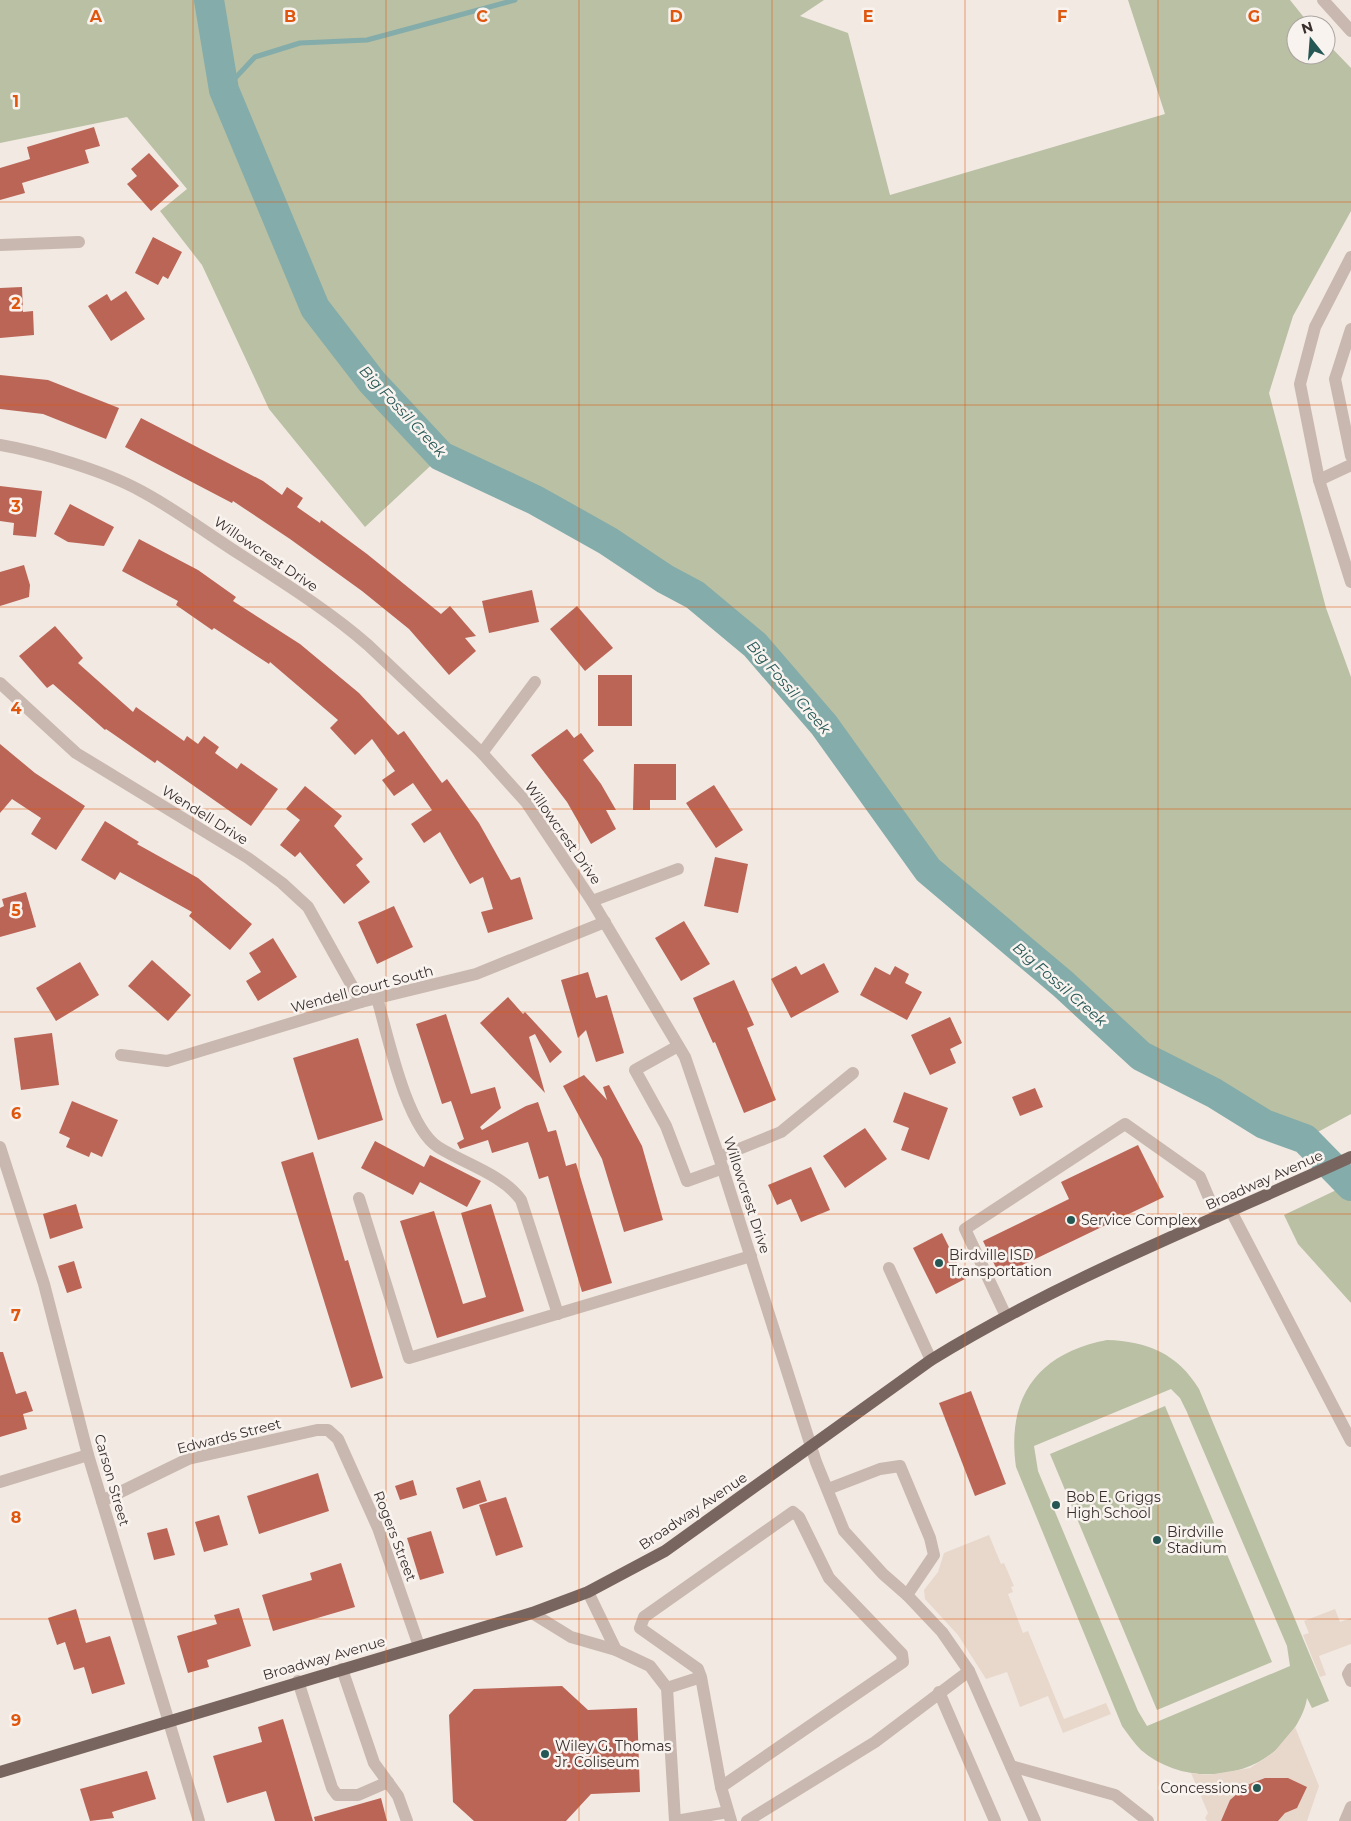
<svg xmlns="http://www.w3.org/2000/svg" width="1351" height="1821" font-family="Montserrat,sans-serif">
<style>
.green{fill:#b9c0a3;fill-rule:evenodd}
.plaza{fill:#e8d8cb}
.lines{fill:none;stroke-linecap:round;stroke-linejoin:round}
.stream{stroke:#84acaa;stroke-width:5}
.river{stroke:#84acaa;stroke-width:30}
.building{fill:#bb6557}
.minor{stroke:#c9b8af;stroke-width:12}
.major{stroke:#79655f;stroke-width:12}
.grid{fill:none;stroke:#df570e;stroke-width:1;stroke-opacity:0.55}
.poi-dot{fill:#255755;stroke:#f9f3ef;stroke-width:2}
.labels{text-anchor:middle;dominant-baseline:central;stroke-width:5;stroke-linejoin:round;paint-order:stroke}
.street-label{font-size:14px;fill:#392f2c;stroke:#f9f3ef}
.poi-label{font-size:14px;fill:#392f2c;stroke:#f9f3ef;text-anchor:start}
.water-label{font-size:15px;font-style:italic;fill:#255755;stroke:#f9f3ef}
.grid-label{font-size:16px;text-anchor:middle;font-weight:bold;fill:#df570e;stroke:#f9f3ef;stroke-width:5;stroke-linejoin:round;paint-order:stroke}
</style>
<rect width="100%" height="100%" fill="#f2e9e2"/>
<!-- green -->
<g class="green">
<path d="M0,0H824L800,16L848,33L890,195L1165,114L1128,0H1290L1310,25H1296V55H1326V42L1351,68V211L1293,316L1269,393L1326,608L1351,677V1114L1305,1139L1141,1056L1063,984L928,870L824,725L755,645L696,595L665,579L608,541L536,500L441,456L365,527L269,409L202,265L160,211L187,189L127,117L0,143Z"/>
<path d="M1351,1183V1303L1298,1244L1284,1215Z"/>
<path d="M1107,1340C1147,1341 1178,1354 1199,1389L1329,1701L1312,1708L1307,1698C1305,1711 1299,1721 1292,1732C1259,1781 1185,1788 1141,1750C1134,1743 1128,1734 1122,1726L1016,1467C1006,1397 1038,1353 1107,1340ZM1171,1389L1180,1398L1186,1410L1287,1646L1290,1666L1147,1726L1138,1711L1038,1471L1034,1446Z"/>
<path d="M1165,1406L1272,1662L1157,1710L1050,1454Z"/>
</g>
<!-- plaza -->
<g class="plaza">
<path d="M989,1535L1001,1564L1004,1563L1014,1586L1011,1587L1013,1592L1008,1594L1023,1633L1028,1631L1064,1719L1106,1703L1111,1714L1063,1733L1048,1696L1020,1707L1007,1672L986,1679L958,1635L925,1599L924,1590L938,1572L944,1553Z"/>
<path d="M1335,1609L1340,1622L1351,1618V1644L1319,1656L1326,1675L1320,1677L1303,1635L1309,1633L1304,1621Z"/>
<path d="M1295,1727L1319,1786L1307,1821H1207L1205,1818L1208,1813L1191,1773L1208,1775L1250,1768L1274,1752Z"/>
</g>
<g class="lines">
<!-- stream -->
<path class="stream" d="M224,90L255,57L300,43L367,40L515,0"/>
<!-- river -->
<path class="river" d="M209,0L224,90L315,308L372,382L441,456L535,500L608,541L665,579L695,595L755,645L824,725L928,870L1063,984L1141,1056L1214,1093L1264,1124L1305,1139L1351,1186"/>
</g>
<!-- building -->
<g class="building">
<path d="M94,127L100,146L85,150L89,163L22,183L25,193L0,200V168L30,159L27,147Z"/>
<path d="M149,153L179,186L151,211L127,184L137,176L131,169Z"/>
<path d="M153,237L182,252L168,279L163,276L158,285L135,273Z"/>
<path d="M22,287L23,312L33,311L34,335L0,338V288Z"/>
<path d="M126,291L145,319L111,341L88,306L107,294L111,301Z"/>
<path d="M0,375L48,380L119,408L106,439L43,414L0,409Z"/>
<path d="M141,418L263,481L282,495L287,487L303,498L297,507L320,523L321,520L367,554L441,614L450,606L476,636L465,638L476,651L449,675L409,629L362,591L290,539L233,501L232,503L125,447Z"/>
<path d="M0,486L42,491L36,537L13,535L14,523L0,521Z"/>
<path d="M70,504L114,527L104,546L68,542L54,534Z"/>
<path d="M139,539L198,570L236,597L233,601L300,644L359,693L398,735L404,731L442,783L447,779L479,823L511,880L520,877L533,919L488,933L481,912L493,909L483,877L470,884L440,832L424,843L411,824L432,810L413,783L394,796L382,780L395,771L372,739L355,755L330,728L338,720L270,662L269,664L214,628L212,630L176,605L178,601L122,571Z"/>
<path d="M24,565L30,585L29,597L0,606V572Z"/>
<path d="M532,590L539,622L489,633L482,601Z"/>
<path d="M577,606L613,648L585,671L550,629Z"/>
<path d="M55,626L83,658L78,663L133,712L136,707L184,741L187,736L198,744L204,736L219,747L215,753L237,769L241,763L278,789L251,826L157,760L155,763L106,729L105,730L53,684L47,688L19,656Z"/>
<rect x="598" y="675" width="34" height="51"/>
<path d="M567,729L574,738L581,733L594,751L583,760L601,784L616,810H606L616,829L591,844L567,802L531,755Z"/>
<path d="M0,744L35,773L85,806L56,850L31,834L41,818L12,799L0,813Z"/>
<path d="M634,764H676V800H650V810H633Z"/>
<path d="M714,785L743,830L716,848L686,803Z"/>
<path d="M305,786L342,816L334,826L363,859L356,865L370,882L344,904L300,852L295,857L280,845L300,820L286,809Z"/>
<path d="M105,821L139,842L137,844L198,878L252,924L230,950L189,916L192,912L120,872L115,880L81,860Z"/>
<path d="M715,857L748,864L738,913L704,906Z"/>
<path d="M26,892L36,927L0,937V908L4,906L2,899Z"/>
<path d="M394,906L413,947L377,964L358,922Z"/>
<path d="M684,921L710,964L681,981L655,938Z"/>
<path d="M273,938L297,977L258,1001L246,981L261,972L249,953Z"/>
<path d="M152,960L191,995L168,1021L128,986Z"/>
<path d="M80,962L99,995L56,1021L36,988Z"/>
<path d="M824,963L839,992L791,1018L771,979L796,966L801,975Z"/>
<path d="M895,966L909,974L905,983L922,992L907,1020L860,995L875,967L890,975Z"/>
<path d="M588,972L596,998L607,995L624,1053L596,1062L586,1030L578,1038L561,980Z"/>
<path d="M734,980L754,1025L747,1028L776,1100L744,1113L715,1042L713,1043L693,998Z"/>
<path d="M508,997L523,1014L525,1012L562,1052L550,1063L535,1034L529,1037L545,1093L480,1023Z"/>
<path d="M446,1014L471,1094L495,1087L501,1108L480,1127L482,1130L526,1106L538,1102L548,1132L556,1130L566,1166L576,1163L612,1283L582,1292L548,1176L539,1179L528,1142L492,1153L488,1140L460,1149L457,1143L464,1139L451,1101L442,1104L416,1024Z"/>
<path d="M950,1017L962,1043L950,1049L956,1063L930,1075L911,1035Z"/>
<path d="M52,1033L59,1085L21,1090L14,1038Z"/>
<path d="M358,1038L383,1120L318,1140L293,1058Z"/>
<path d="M584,1075L607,1100L603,1087L609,1085L642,1146L663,1220L624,1232L602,1159L563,1086Z"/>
<path d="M1035,1088L1043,1107L1020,1116L1012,1097Z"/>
<path d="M904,1092L948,1108L929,1160L901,1150L909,1128L893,1122Z"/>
<path d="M72,1101L118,1120L102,1157L91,1152L89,1157L66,1147L70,1138L59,1133Z"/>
<path d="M865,1128L887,1159L845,1188L823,1156Z"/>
<path d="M375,1141L424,1167L430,1155L481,1181L467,1207L420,1182L413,1195L361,1168Z"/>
<path d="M1138,1145L1164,1197L1000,1276L983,1241L1069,1199L1061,1182Z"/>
<path d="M313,1152L345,1261L348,1260L383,1378L351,1388L281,1162Z"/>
<path d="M811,1167L830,1210L801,1222L791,1199L777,1205L768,1185Z"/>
<path d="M76,1204L83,1228L50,1239L43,1214Z"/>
<path d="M491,1204L524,1311L437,1338L400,1221L434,1211L463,1304L486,1297L461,1213Z"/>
<path d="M942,1233L965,1279L936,1294L913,1248Z"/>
<path d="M74,1261L82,1288L67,1293L58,1266Z"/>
<path d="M0,1352H3L16,1394L26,1391L33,1411L23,1414L27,1429L0,1437Z"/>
<path d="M971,1391L1006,1484L975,1496L939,1403Z"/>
<path d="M318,1473L329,1511L259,1534L247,1496Z"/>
<path d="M413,1480L417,1495L400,1500L395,1486Z"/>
<path d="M480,1480L487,1501L463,1509L456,1488Z"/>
<path d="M506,1497L523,1547L496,1556L479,1505Z"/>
<path d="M219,1515L228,1545L204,1552L195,1522Z"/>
<path d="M167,1528L175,1555L154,1560L147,1533Z"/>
<path d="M431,1531L444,1573L420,1580L407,1538Z"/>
<path d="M341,1563L355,1607L273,1631L262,1595L312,1580L310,1573Z"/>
<path d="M239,1608L251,1646L207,1660L209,1667L188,1673L177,1636L217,1624L214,1615Z"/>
<path d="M76,1609L86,1643L110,1636L125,1684L92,1694L84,1667L74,1670L65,1642L57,1645L48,1618Z"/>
<path d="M562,1686L588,1710L637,1708L640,1792L591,1794L566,1821H474L453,1802L449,1715L474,1689Z"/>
<path d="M283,1719L313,1821H275L266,1791L227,1803L213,1756L262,1742L258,1727Z"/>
<path d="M147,1771L156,1799L112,1812L114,1818L90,1821L80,1789Z"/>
<path d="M1265,1778H1288L1307,1787L1297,1808L1285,1813L1278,1821H1221L1230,1800L1247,1785Z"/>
<path d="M381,1798L387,1821H315L314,1817Z"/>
</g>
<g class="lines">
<!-- minor -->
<g class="minor">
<path d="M1323,0L1351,31"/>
<path d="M0,245L79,242"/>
<path d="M1351,257L1315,327L1300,384L1319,480L1351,582"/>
<path d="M1351,329L1335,379L1351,456"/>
<path d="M0,445C41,452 105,471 141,491C175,509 208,534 241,555C284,583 329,611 368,645L482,753L526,802L592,901L685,1057L719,1157L816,1462L844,1531L883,1574L907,1595L942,1632L969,1671L1035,1821"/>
<path d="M1319,480L1351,465"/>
<path d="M0,683L76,753L248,858L282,883L308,907L361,1002"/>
<path d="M482,753L535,682"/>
<path d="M592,901L678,869"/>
<path d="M377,998C388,1036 406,1126 438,1147C465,1164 502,1174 521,1200L558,1314"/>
<path d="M678,1046L635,1070L666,1126L687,1181L723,1168"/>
<path d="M121,1055L167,1061L361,1002L476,974L605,922"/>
<path d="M0,1147L44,1284L88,1455L199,1821"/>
<path d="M719,1157L781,1132L853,1073"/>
<path d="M359,1198L409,1358L751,1256"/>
<path d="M1231,1211L1351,1441"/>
<path d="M889,1268L931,1360"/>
<path d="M1006,1316L965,1229L1125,1124L1200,1177L1217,1217"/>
<path d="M0,1482L88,1455"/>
<path d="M828,1489L880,1469L900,1466L930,1538L934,1555L907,1595"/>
<path d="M102,1501L188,1459L317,1430H328L338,1439L378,1528L419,1646"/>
<path d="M588,1592L616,1650"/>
<path d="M532,1613L571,1637L616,1650L650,1666L667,1688L675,1821"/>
<path d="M342,1669L374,1763L398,1796L407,1821"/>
<path d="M1351,1669L1348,1674L1351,1681"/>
<path d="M298,1681L332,1788L337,1795H358L388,1782"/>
<path d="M667,1688L701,1677L698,1669L640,1628L644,1617L793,1512L799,1517L829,1578L902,1654L903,1662L721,1787L701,1677"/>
<path d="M939,1692L995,1821"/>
<path d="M1011,1766L1115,1795L1148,1821"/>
<path d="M721,1787L731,1821"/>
<path d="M676,1821L728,1812"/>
<path d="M747,1821L875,1742L969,1671"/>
<path d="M1345,1821L1351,1807"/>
</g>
<!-- major -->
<path class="major" d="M0,1772L532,1613L588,1592L665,1551L931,1360C1064,1278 1209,1222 1351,1157"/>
</g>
<!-- grid -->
<path class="grid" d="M193,0V1821M386,0V1821M579,0V1821M772,0V1821M965,0V1821M1158,0V1821M0,202H1351M0,405H1351M0,607H1351M0,809H1351M0,1012H1351M0,1214H1351M0,1416H1351M0,1619H1351"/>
<!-- markers -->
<g class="poi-dot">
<circle cx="1071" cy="1220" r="5"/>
<circle cx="939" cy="1263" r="5"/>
<circle cx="1056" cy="1505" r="5"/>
<circle cx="1157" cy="1540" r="5"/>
<circle cx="545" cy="1754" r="5"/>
<circle cx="1257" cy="1788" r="5"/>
</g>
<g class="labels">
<!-- street labels -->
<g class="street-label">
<text transform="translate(266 554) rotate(34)">Willowcrest Drive</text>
<text transform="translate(205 815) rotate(32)">Wendell Drive</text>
<text transform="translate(563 833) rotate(55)">Willowcrest Drive</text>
<text transform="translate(362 989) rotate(-15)">Wendell Court South</text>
<text transform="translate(1264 1180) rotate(-24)">Broadway Avenue</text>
<text transform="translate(747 1195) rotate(72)">Willowcrest Drive</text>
<text transform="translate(229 1436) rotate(-14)">Edwards Street</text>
<text transform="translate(112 1480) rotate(74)">Carson Street</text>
<text transform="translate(693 1511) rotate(-34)">Broadway Avenue</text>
<text transform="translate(395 1536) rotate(69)">Rogers Street</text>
<text transform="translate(324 1658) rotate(-16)">Broadway Avenue</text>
</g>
<!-- poi labels -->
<g class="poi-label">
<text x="1081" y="1220">Service Complex</text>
<text x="949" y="1255">Birdville ISD<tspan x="949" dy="16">Transportation</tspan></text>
<text x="1066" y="1497">Bob E. Griggs<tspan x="1066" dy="16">High School</tspan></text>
<text x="1167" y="1532">Birdville<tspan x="1167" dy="16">Stadium</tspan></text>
<text x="555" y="1746">Wiley G. Thomas<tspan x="555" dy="16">Jr. Coliseum</tspan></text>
<text x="1247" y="1788" text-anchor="end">Concessions</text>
</g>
<!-- water labels -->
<g class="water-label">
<text transform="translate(403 411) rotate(47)">Big Fossil Creek</text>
<text transform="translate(789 687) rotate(49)">Big Fossil Creek</text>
<text transform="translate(1060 984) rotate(41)">Big Fossil Creek</text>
</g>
</g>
<g class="grid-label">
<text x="96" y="22">A</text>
<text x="290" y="22">B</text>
<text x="482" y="22">C</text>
<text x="676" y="22">D</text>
<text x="868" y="22">E</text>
<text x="1062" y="22">F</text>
<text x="1254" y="22">G</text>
<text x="16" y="107">1</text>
<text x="16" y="309">2</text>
<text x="16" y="512">3</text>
<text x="16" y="714">4</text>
<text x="16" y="916">5</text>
<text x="16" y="1119">6</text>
<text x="16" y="1321">7</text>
<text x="16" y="1523">8</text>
<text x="16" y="1726">9</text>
</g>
<!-- north arrow -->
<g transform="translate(1311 40) rotate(343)"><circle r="24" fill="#f9f3ef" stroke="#aca5a1"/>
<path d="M0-4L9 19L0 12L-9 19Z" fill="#255755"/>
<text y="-8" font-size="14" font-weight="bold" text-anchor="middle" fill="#392f2c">N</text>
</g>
</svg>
